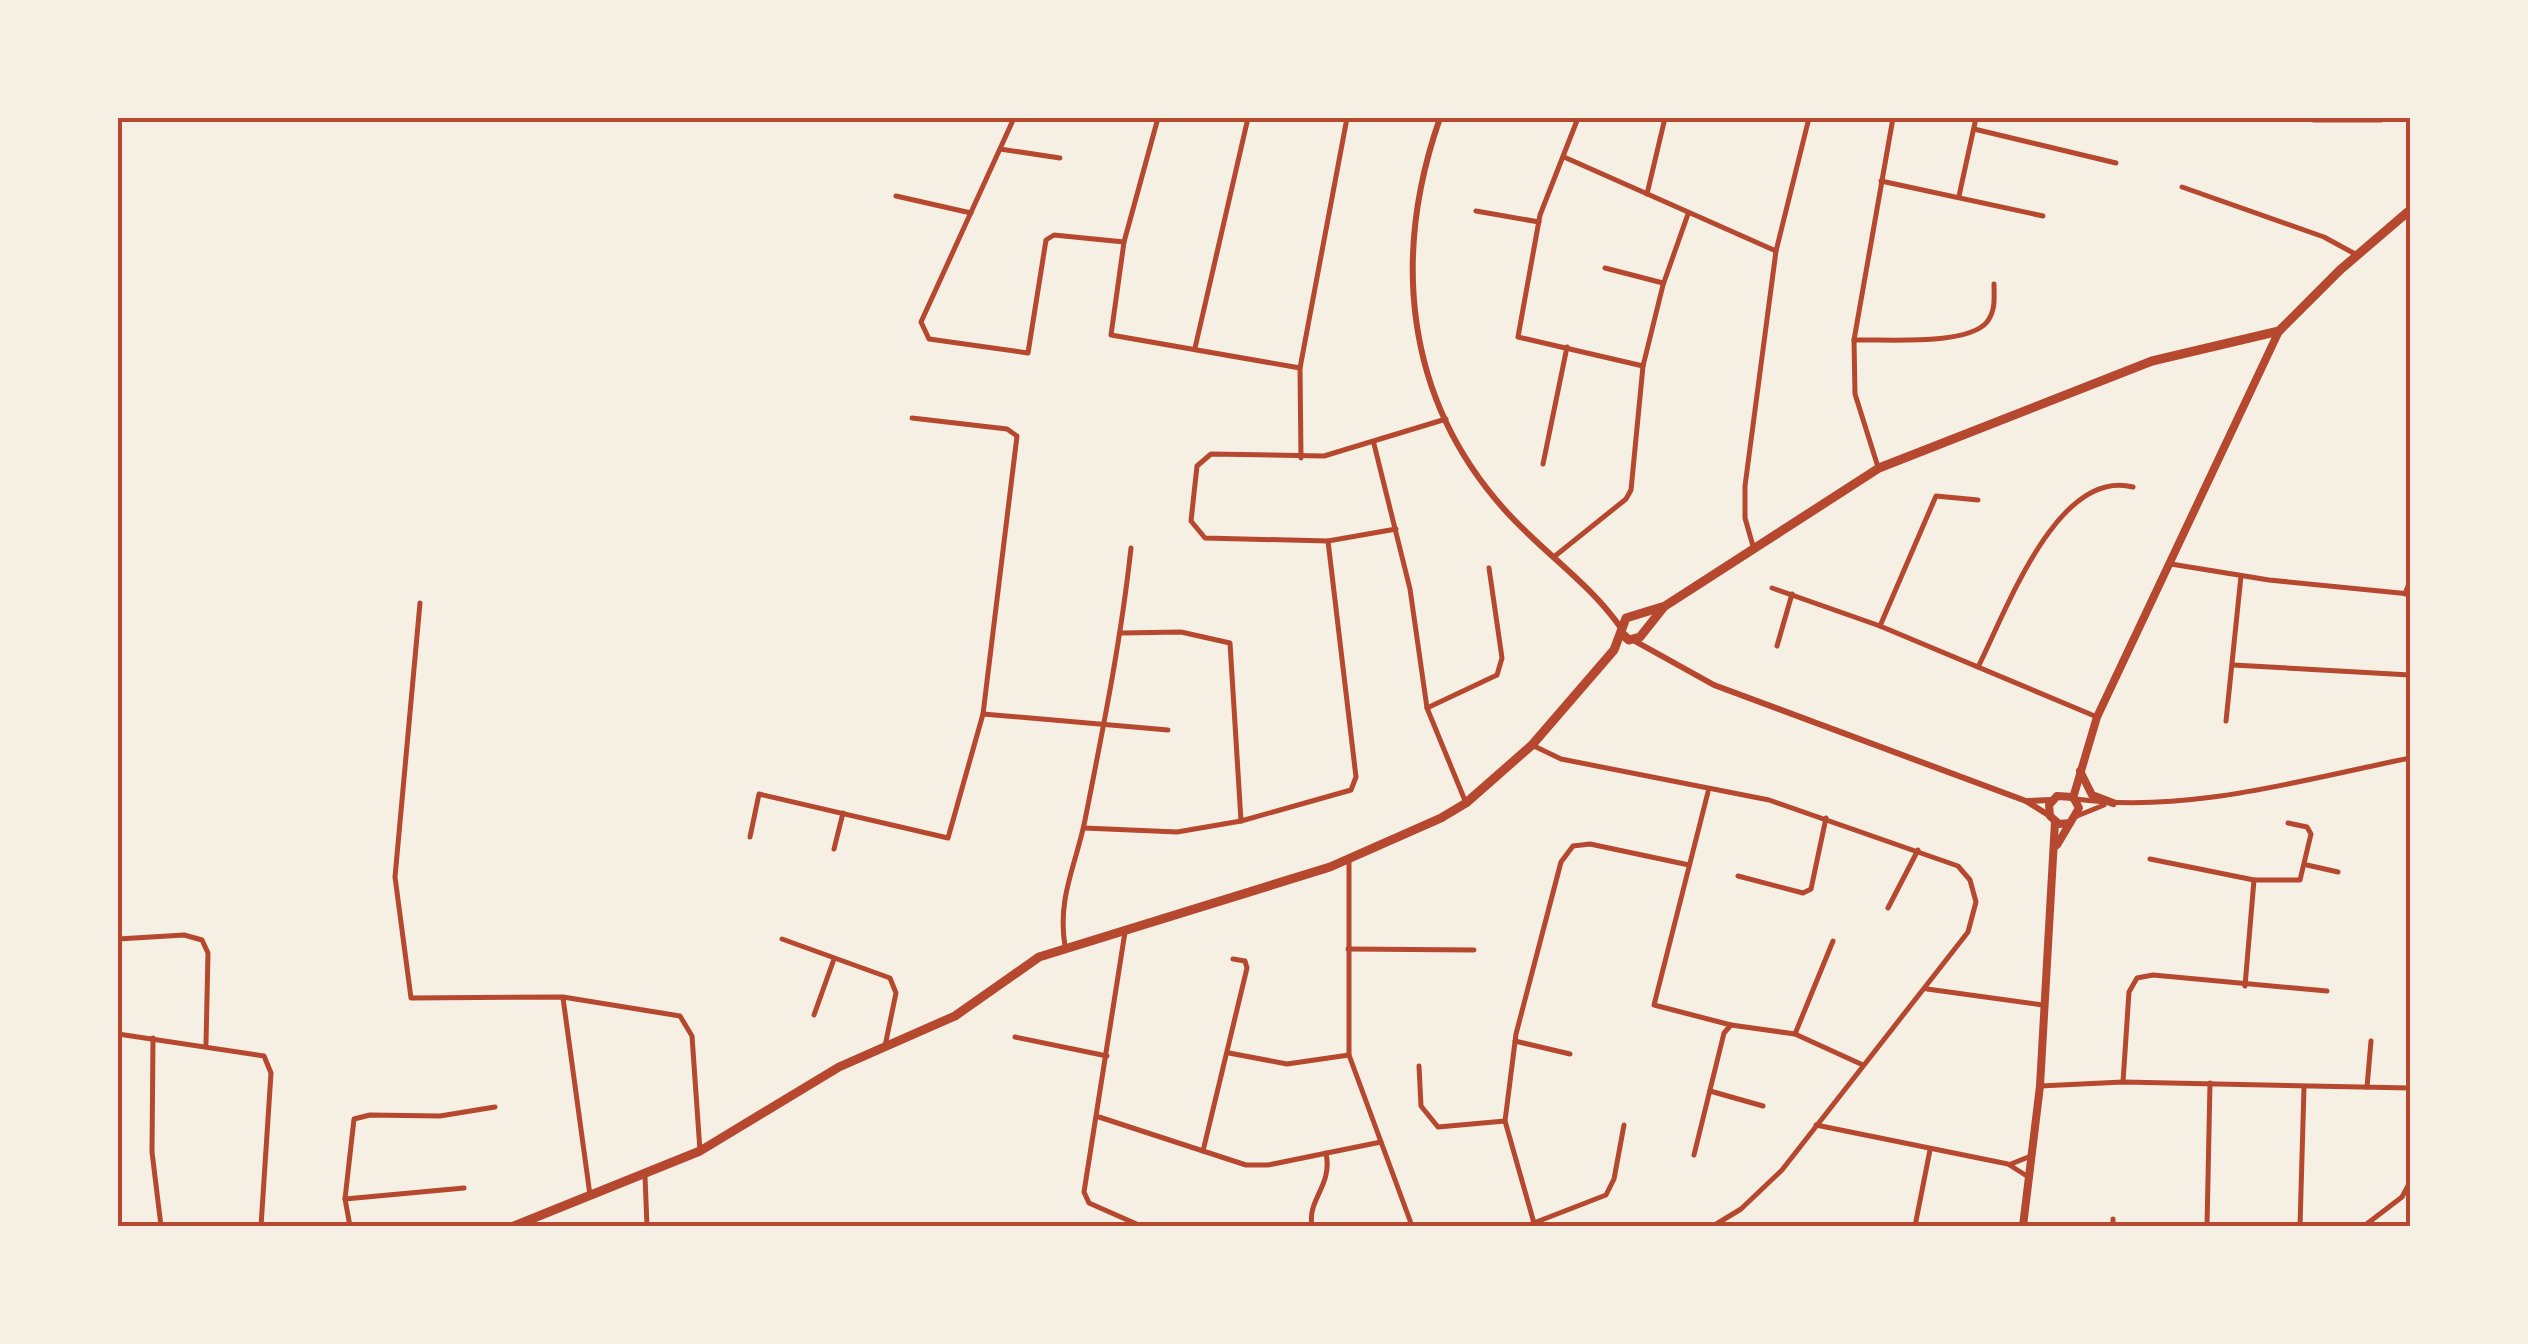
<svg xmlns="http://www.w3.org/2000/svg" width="2528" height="1344" font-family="'PT Serif',serif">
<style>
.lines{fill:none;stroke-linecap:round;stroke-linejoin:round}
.minor{stroke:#b5482f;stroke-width:5}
.tertiary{stroke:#b5482f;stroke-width:6}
.secondary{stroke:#b5482f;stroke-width:8}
.primary{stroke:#b5482f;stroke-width:9}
.neatline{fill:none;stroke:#b5482f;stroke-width:4}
</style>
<rect width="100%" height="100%" fill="#f6efe4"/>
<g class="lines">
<!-- minor -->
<g class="minor">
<path d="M1014,118L921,322L929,339L1028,353L1046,240L1054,235L1124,242"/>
<path d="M1158,118L1124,242L1111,335L1300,368"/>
<path d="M1578,118L1540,215L1518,337L1643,366"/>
<path d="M1974,129L2116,163"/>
<path d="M1000,149L1060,158"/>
<path d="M1564,157L1776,251"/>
<path d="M1881,181L2043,216"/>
<path d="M2182,187L2324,237L2357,255"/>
<path d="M1647,194L1665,118"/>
<path d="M896,196L971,213"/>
<path d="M1959,196L1976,118"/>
<path d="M1476,211L1539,222"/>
<path d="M1605,268L1663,283"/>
<path d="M1854,340C1885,339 1967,346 1987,322C1996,310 1994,298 1994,284"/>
<path d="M1195,348L1248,118"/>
<path d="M1374,444L1410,589L1427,708L1466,803"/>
<path d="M1301,458L1300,368L1347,118"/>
<path d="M1543,464L1567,347"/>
<path d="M1878,467L1855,394L1854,340L1893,118"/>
<path d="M1396,529L1328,541L1205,538L1191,521L1197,466L1211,454L1324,456L1446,419"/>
<path d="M1753,546L1745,518V486L1776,251L1809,118"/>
<path d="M1555,556L1626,499L1631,490L1643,366L1663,285L1688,214"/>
<path d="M2171,564L2269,580L2410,594"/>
<path d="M1772,588L1880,626L2097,717"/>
<path d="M2405,594L2410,581"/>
<path d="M420,603L395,877L411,998L563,997L680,1016L692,1036L700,1151"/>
<path d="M1880,626L1936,496L1978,500"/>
<path d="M1122,633L1181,632L1230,643L1241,821"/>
<path d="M1777,646L1792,594"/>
<path d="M2233,665L2410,675"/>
<path d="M1978,667C2005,614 2057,467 2133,487"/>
<path d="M1427,708L1497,675L1502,658L1489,568"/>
<path d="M983,714L1168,730"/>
<path d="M2226,721L2241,576"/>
<path d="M1534,746L1561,759L1769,800L1958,866L1970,880L1976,902L1968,932L1782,1170L1741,1209L1713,1226"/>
<path d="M1708,792L1654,1005L1731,1025L1795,1034L1863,1065"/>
<path d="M2075,799C2188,814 2301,780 2410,758"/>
<path d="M2077,816L2104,805"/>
<path d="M1084,828L1177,832L1241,821L1351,790L1356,777L1328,541"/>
<path d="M750,837L759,794L948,838L983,714L1017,436L1007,429L912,418"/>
<path d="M834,849L843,813"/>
<path d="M2150,859L2254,880H2300L2311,834L2307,827L2288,823"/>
<path d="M1349,861V1055L1412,1226"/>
<path d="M2307,865L2338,872"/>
<path d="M1738,876L1803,893L1811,889L1826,818"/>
<path d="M1888,908L1918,850"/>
<path d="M1125,932L1084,1192L1089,1203L1141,1226"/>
<path d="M118,939L184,935L202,940L208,953L206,1044"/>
<path d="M782,939L890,978L896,993L885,1046"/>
<path d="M1065,946C1057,898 1076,865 1085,820C1103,729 1121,640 1131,548"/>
<path d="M1348,949L1474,950"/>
<path d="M2245,986L2254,880"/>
<path d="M1927,989L2043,1005"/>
<path d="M563,998L590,1195"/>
<path d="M814,1015L834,959"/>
<path d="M118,1034L264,1056L271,1073L261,1226"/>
<path d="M1795,1034L1833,941"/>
<path d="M1015,1037L1107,1056"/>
<path d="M153,1038L152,1152L161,1226"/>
<path d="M1515,1041L1570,1054"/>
<path d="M1229,1053L1287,1064L1349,1055"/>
<path d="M1419,1066L1421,1106L1438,1127L1505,1121"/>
<path d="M2123,1082L2129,992L2137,978L2153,975L2327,991"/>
<path d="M2040,1086L2123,1082L2410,1088"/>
<path d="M2367,1087L2371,1041"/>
<path d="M1710,1091L1763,1106"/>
<path d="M1099,1117L1246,1165H1268L1381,1142"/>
<path d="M1816,1125L2008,1164L2030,1178"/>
<path d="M1203,1151L1247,968L1245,961L1233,959"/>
<path d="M1694,1155L1724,1033L1731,1025"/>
<path d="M2011,1164L2031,1156"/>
<path d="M645,1176L647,1226"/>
<path d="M345,1199L464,1188"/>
<path d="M1534,1223L1505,1121L1516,1034L1561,862L1573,846L1590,844L1689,865"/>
<path d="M350,1226L345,1199L354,1119L370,1115L440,1116L495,1107"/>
<path d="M1312,1226C1307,1199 1333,1186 1326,1153"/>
<path d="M1526,1226L1606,1195L1614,1179L1624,1125"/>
<path d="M1915,1226L1930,1150"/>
<path d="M2113,1226V1219"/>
<path d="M2207,1226L2210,1083"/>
<path d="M2300,1226L2304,1087"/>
<path d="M2364,1226L2402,1197L2410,1182"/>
</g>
<!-- tertiary -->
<g class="tertiary">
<path d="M1440,118C1392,255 1404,397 1504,509C1541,551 1588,581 1621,628"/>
<path d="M1633,640L1714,685L2026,801L2050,816"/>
<path d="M2027,801L2051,800"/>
</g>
<!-- secondary -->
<g class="secondary">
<path d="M2080,771L2092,795L2113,803"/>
<path d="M2073,798L2097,717L2279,331"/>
<path d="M2057,845L2079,808L2073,797L2057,796L2049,805L2050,816L2059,824L2070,823"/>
<path d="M2023,1226L2040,1086L2055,822"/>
</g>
<!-- primary -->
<g class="primary">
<path d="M2314,118H2381"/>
<path d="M1622,634L1629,640L1640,637L1663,608"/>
<path d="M514,1226L700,1151L839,1067L955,1016L1039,957L1330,867L1441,818L1466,803L1532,745L1614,650L1626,618L1665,606L1879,468L2152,361L2279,331L2340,270L2410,210"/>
</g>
</g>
<!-- border -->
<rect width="2528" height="1344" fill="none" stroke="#f6efe4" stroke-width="240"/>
<rect x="120" y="120" width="2288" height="1104" class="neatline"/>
</svg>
